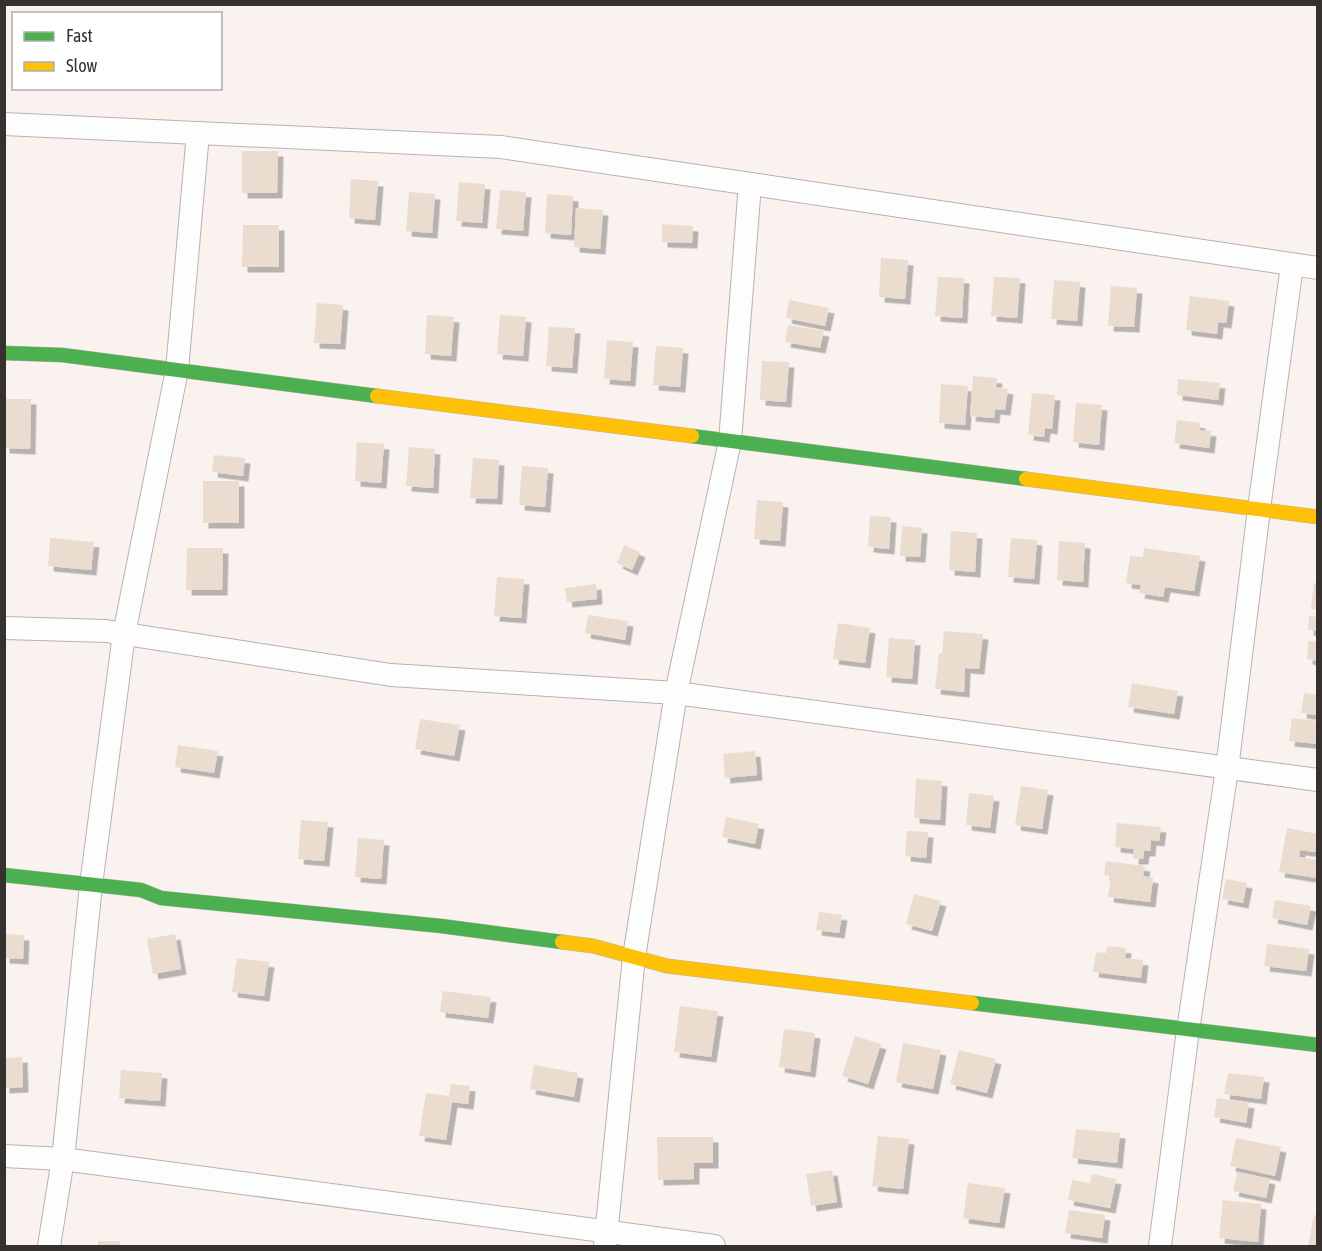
<svg xmlns="http://www.w3.org/2000/svg" width="1322" height="1251" font-family="'Asap Condensed',sans-serif">
<style>
.building{fill:#eaddd0;filter:url(#shadow)}
.lines{fill:none;stroke-linecap:round;stroke-linejoin:round}
.street-casing{stroke:#b8b2b0;stroke-width:24}
.fast-casing{stroke:#b8b2b0;stroke-width:15}
.slow-casing{stroke:#b8b2b0;stroke-width:15}
.street{stroke:#fefdfd;stroke-width:22}
.fast{stroke:#4caf50;stroke-width:14}
.slow{stroke:#ffc107;stroke-width:14}
</style>
<defs>
<filter id="shadow"><feDropShadow dx="5.5" dy="5.5" stdDeviation="0" flood-color="#0004"/></filter>
</defs>
<rect width="100%" height="100%" fill="#faf2ef"/>
<!-- building -->
<g class="building">
<path d="M242,151H278L277,193H242Z"/>
<path d="M351,179L378,181L375,220L349,218Z"/>
<path d="M459,182L485,184L482,223L456,221Z"/>
<path d="M500,190L526,192L523,231L496,229Z"/>
<path d="M409,192L435,194L432,233L406,231Z"/>
<path d="M547,194L573,196L571,235L545,233Z"/>
<path d="M576,208L603,210L600,249L574,247Z"/>
<path d="M662,224L693,226L692,243L662,242Z"/>
<path d="M243,225H279V267H242Z"/>
<path d="M881,258L908,260L905,299L879,297Z"/>
<path d="M938,277L964,278L962,318L935,316Z"/>
<path d="M994,277L1020,278L1017,318L991,316Z"/>
<path d="M1054,280L1080,282L1077,321L1051,319Z"/>
<path d="M1111,286L1137,288L1134,327L1108,326Z"/>
<path d="M1190,296L1229,301L1226,323L1218,322L1217,334L1186,330Z"/>
<path d="M789,300L829,308L825,326L786,318Z"/>
<path d="M317,303L343,305L340,344L314,343Z"/>
<path d="M427,315L454,317L451,356L425,354Z"/>
<path d="M500,315L526,317L523,356L497,354Z"/>
<path d="M788,325L824,331L820,348L785,342Z"/>
<path d="M549,327L575,328L572,368L546,366Z"/>
<path d="M607,340L633,342L630,381L604,379Z"/>
<path d="M656,346L683,348L680,387L653,385Z"/>
<path d="M762,361L789,362L786,402L760,400Z"/>
<path d="M973,376L997,378L996,387L1008,389L1005,410L995,409L994,418L970,416Z"/>
<path d="M1178,379L1220,383L1218,400L1177,395Z"/>
<path d="M941,384L968,386L965,425L939,423Z"/>
<path d="M1032,393L1055,395L1052,429L1045,428L1044,437L1028,435Z"/>
<path d="M4,399H31L30,449L4,448Z"/>
<path d="M1076,403L1102,405L1099,445L1073,442Z"/>
<path d="M1177,420L1200,423V430L1211,431L1209,448L1174,443Z"/>
<path d="M357,442L384,444L381,483L355,481Z"/>
<path d="M409,447L435,449L433,488L406,486Z"/>
<path d="M214,455L245,458L243,476L212,472Z"/>
<path d="M473,458L499,460L497,499L470,498Z"/>
<path d="M522,466L548,468L545,507L519,505Z"/>
<rect x="203" y="481" width="36" height="42"/>
<path d="M757,500L783,502L780,541L754,539Z"/>
<path d="M870,516L891,517L889,549L868,547Z"/>
<path d="M902,526L922,528L920,557L900,556Z"/>
<path d="M951,531L977,533L975,572L949,570Z"/>
<path d="M50,538L94,542L91,570L48,566Z"/>
<path d="M1011,538L1037,540L1034,579L1008,577Z"/>
<path d="M1059,541L1085,543L1083,582L1057,580Z"/>
<path d="M624,545L640,552L632,570L617,563Z"/>
<path d="M187,548H223L222,590H186Z"/>
<path d="M1144,548L1200,556L1194,591L1165,587L1163,597L1139,593L1141,585L1126,583L1130,556L1143,557Z"/>
<path d="M497,577L524,579L521,618L494,616Z"/>
<path d="M1314,583H1318V610L1311,609Z"/>
<path d="M596,584L597,599L567,602L565,588Z"/>
<path d="M588,615L628,621L625,640L585,633Z"/>
<path d="M1309,616L1318,617V631L1308,630Z"/>
<path d="M838,623L870,628L865,663L833,659Z"/>
<path d="M944,631L983,634L979,669L965,668L964,692L935,689L939,653H942Z"/>
<path d="M889,638L915,640L912,679L886,677Z"/>
<path d="M1308,641L1318,642V661L1307,659Z"/>
<path d="M1132,683L1178,691L1174,714L1128,707Z"/>
<path d="M1304,693L1318,695V715L1301,713Z"/>
<path d="M1292,718L1318,721V744L1289,741Z"/>
<path d="M420,719L460,725L454,756L415,749Z"/>
<path d="M178,745L218,751L214,773L175,767Z"/>
<path d="M755,751L757,775L725,778L723,754Z"/>
<path d="M916,779L942,781L940,820L914,818Z"/>
<path d="M1021,786L1048,790L1042,829L1015,825Z"/>
<path d="M969,793L994,796L990,828L966,825Z"/>
<path d="M726,817L759,824L755,844L722,837Z"/>
<path d="M301,820L328,822L324,861L298,859Z"/>
<path d="M1117,823L1161,827L1159,841L1151,840L1150,851H1144L1143,859H1133L1134,849L1115,847Z"/>
<path d="M1287,828L1318,834L1315,852L1300,850L1299,857L1318,860L1316,878L1279,872Z"/>
<path d="M907,831L928,832L926,858L905,856Z"/>
<path d="M358,838L384,840L381,879L355,877Z"/>
<path d="M1106,861L1145,866L1143,876L1153,878L1150,902L1108,897L1111,876L1104,875Z"/>
<path d="M1226,879L1247,883L1243,903L1222,899Z"/>
<path d="M914,894L941,901L932,931L906,924Z"/>
<path d="M1275,900L1311,906L1307,925L1272,918Z"/>
<path d="M819,912L842,915L839,933L816,930Z"/>
<path d="M4,934L24,935L23,959L4,958Z"/>
<path d="M175,934L181,969L153,974L147,939Z"/>
<path d="M1267,944L1309,949L1306,971L1264,966Z"/>
<path d="M1107,946L1126,948L1125,958L1143,960L1141,978L1093,972L1096,952L1106,953Z"/>
<path d="M237,958L269,962L264,996L232,992Z"/>
<path d="M443,991L491,997L488,1018L440,1012Z"/>
<path d="M680,1006L718,1011L711,1057L674,1052Z"/>
<path d="M784,1029L815,1033L810,1072L779,1067Z"/>
<path d="M855,1036L881,1044L868,1084L842,1076Z"/>
<path d="M903,1043L941,1050L933,1089L896,1082Z"/>
<path d="M959,1050L996,1059L987,1093L950,1084Z"/>
<path d="M22,1057L23,1087L4,1088V1058Z"/>
<path d="M534,1065L578,1073L574,1097L530,1089Z"/>
<path d="M121,1070L162,1073L160,1101L119,1098Z"/>
<path d="M1228,1073L1264,1077L1261,1099L1224,1094Z"/>
<path d="M451,1084L470,1086L468,1104L452,1102L446,1140L419,1136L426,1093L449,1096Z"/>
<path d="M1217,1098L1249,1103L1246,1123L1214,1117Z"/>
<path d="M1076,1129L1120,1133L1117,1163L1072,1158Z"/>
<path d="M878,1136L909,1139L903,1189L872,1186Z"/>
<path d="M657,1137H713V1163H694V1179L658,1180Z"/>
<path d="M1236,1138L1281,1147L1275,1176L1230,1166Z"/>
<path d="M832,1170L837,1202L811,1206L806,1174Z"/>
<path d="M1237,1172L1270,1179L1266,1198L1233,1191Z"/>
<path d="M1092,1174L1116,1179L1110,1208L1068,1200L1072,1180L1090,1183Z"/>
<path d="M968,1183L1005,1188L999,1223L963,1218Z"/>
<path d="M1223,1200L1261,1204L1258,1242L1219,1238Z"/>
<path d="M1069,1210L1105,1215L1102,1238L1065,1233Z"/>
<path d="M1314,1215H1318V1246L1308,1245Z"/>
<rect x="98" y="1241" width="22" height="5"/>
</g>
<g class="lines">
<defs>
<g id="street">
<path d="M4,124L501,147L1318,268"/>
<path d="M4,628L106,631L391,675L676,693L1318,780"/>
<path d="M4,1156L63,1159L714,1246"/>
<path d="M49,1246L63,1159L91,885L124,634L177,370L198,133"/>
<path d="M605,1246L634,957L676,693L730,441L750,184"/>
<path d="M1160,1246L1188,1030L1227,769L1259,509L1292,265"/>
</g>
<g id="fast">
<path d="M4,353L62,355L377,396"/>
<path d="M692,436L1026,479"/>
<path d="M4,875L141,890L161,898L441,926L562,942"/>
<path d="M972,1003L1318,1045"/>
</g>
<g id="slow">
<path d="M377,396L692,436"/>
<path d="M1026,479L1318,517"/>
<path d="M562,942L593,946L667,966L972,1003"/>
</g>
</defs>
<!-- street casing -->
<use href="#street" class="street-casing"/>
<!-- fast casing -->
<use href="#fast" class="fast-casing"/>
<!-- slow casing -->
<use href="#slow" class="slow-casing"/>
<!-- street -->
<use href="#street" class="street"/>
<!-- fast -->
<use href="#fast" class="fast"/>
<!-- slow -->
<use href="#slow" class="slow"/>
</g>
<!-- border -->
<rect width="1322" height="1251" fill="none" stroke="#36312f" stroke-width="12"/>
<!-- legend -->
<rect x="12" y="12" width="210" height="78" fill="#ffffff" stroke="#afadac" stroke-width="1.5"/>
<rect x="24" y="32" width="30" height="9" fill="#4caf50" stroke="#afadac" stroke-width="1.5"/>
<text x="66" y="42" font-size="18" fill="#36312f">Fast</text>
<rect x="24" y="62" width="30" height="9" fill="#ffc107" stroke="#afadac" stroke-width="1.5"/>
<text x="66" y="72" font-size="18" fill="#36312f">Slow</text>
</svg>
